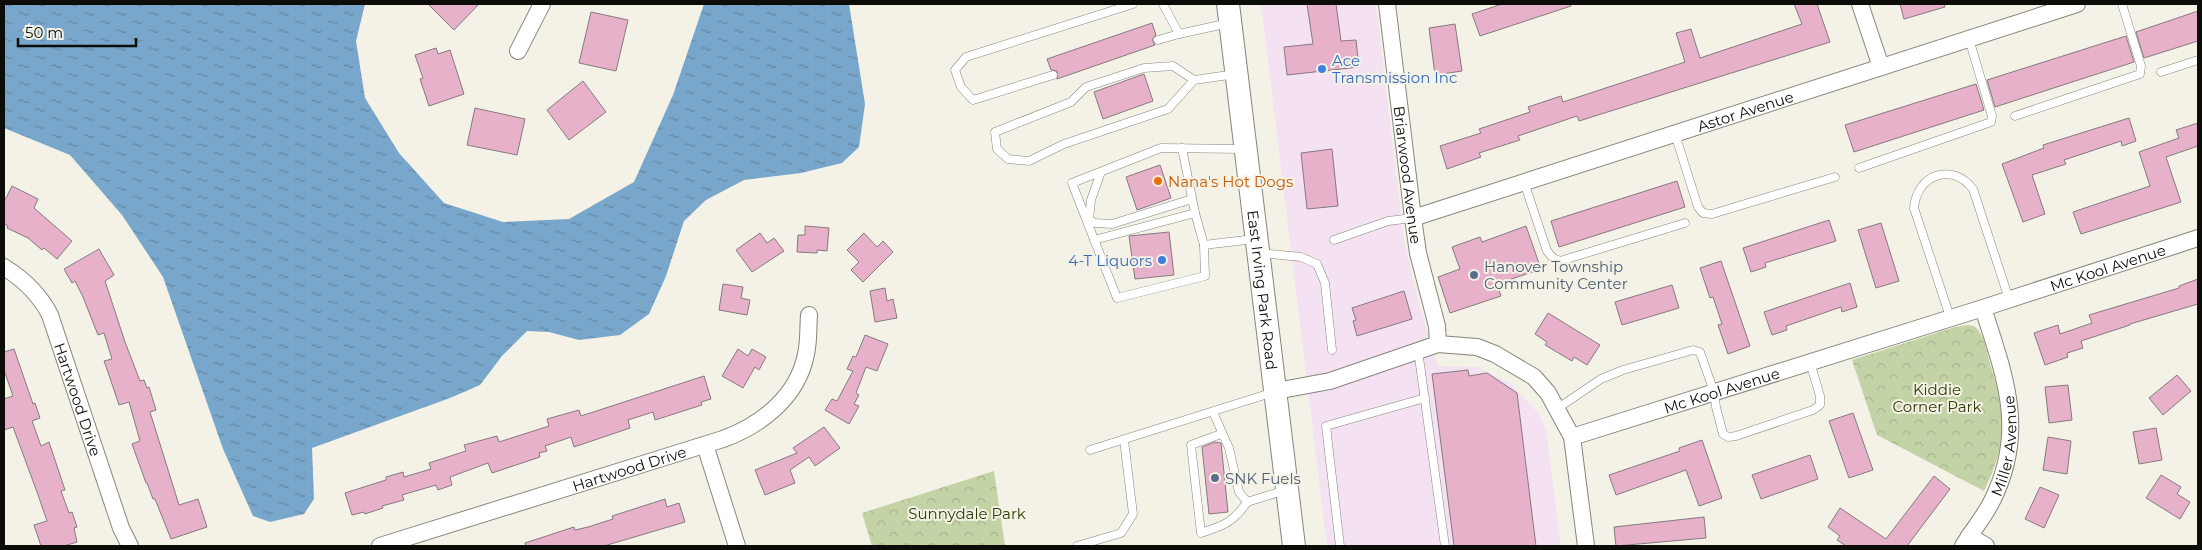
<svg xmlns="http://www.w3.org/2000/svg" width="2202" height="550" font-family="Montserrat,sans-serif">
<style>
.commercial{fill:#f4e1f2}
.park{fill:url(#park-crowns)}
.water{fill:url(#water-ripples)}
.building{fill:#e8b1ca;stroke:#857a7f}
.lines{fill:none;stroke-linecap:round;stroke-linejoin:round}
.lane-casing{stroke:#86857b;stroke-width:9}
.street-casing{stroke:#86857b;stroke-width:18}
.secondary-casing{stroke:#86857b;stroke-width:24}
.lane{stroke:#fff;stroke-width:8}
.street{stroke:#fff;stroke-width:16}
.secondary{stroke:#fff;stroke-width:22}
.shop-dot{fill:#3f7fe0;stroke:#f4f2e7;stroke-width:2}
.food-dot{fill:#e8710a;stroke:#f4f2e7;stroke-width:2}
.service-dot{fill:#5c6f8a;stroke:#f4f2e7;stroke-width:2}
.labels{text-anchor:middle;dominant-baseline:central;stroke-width:4;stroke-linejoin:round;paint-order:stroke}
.shop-label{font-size:15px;fill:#366cbe;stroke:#f4f2e7;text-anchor:start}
.street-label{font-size:15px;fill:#0c0c08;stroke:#f4f2e7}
.food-label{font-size:15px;fill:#c56008;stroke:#f4f2e7;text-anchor:start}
.service-label{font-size:15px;fill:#4e5e75;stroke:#f4f2e7;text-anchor:start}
.park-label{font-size:15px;fill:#2f3c00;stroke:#f4f2e7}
</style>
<defs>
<pattern id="park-crowns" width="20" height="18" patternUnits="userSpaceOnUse" patternTransform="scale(1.25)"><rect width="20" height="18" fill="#c4d3a5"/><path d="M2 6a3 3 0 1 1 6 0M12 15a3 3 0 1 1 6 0" fill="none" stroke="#a7b48d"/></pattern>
<pattern id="water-ripples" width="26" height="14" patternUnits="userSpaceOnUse" patternTransform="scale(1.25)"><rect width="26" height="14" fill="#79a7cb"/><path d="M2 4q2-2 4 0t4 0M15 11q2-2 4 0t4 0" fill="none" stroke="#6286a3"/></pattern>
</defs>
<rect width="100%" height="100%" fill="#f4f2e7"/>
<!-- commercial -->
<path class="commercial" d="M1261,4H1376L1404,240L1420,308L1438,366L1478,367L1511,384L1539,414L1546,429L1561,546H1327Z"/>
<!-- park -->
<g class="park">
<path d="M1967,325L1974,326C1984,334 1986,348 1989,360C2005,412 2009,441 1984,491L1877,435L1852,360L1955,327Z"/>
<path d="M994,471L1005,546H872L862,513Z"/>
</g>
<!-- water -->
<path class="water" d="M4,4H365L356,41L365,98L399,153L444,203L503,222L569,219L634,182L673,95L704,4H849L865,104L859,147L842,163L801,173L744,180L706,200L684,221L666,276L649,314L620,335L579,340L549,332L527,331L502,356L480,385L450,398L312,448L314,499L304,514L270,522L253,516L223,449L163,277L122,215L70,155L4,128Z"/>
<!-- building -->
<g class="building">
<path d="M428,4H479L454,30Z"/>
<path d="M1307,4H1336L1341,41L1356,40L1359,67L1287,75L1284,47L1313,44Z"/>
<path d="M1502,4H1571V6L1480,36L1472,14Z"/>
<path d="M1794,4H1817L1830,42L1579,121L1577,116L1518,136L1520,140L1479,153L1481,157L1447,169L1440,146L1481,133L1479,129L1530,112L1528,107L1561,96L1563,102L1685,62L1676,33L1691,29L1700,58L1802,24Z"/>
<path d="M1900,4H1944L1945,7L1904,19Z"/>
<path d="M2198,11V41L2144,58L2136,32Z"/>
<path d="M591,12L628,20L616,71L579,63Z"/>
<path d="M1152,23L1156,35L1152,39L1155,45L1057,79V71L1051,70L1047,59Z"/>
<path d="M1455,24L1462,71L1435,75L1429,28Z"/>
<path d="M2126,36L2134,62L1995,107L1987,80Z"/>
<path d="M436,48L438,54L450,50L464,94L429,106L420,79L423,78L415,55Z"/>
<path d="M1144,74L1153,101L1103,119L1094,92Z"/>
<path d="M583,81L606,112L569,140L547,110Z"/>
<path d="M1976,84L1984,110L1854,152L1845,125Z"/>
<path d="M475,108L525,119L517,155L467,145Z"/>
<path d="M2129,118L2136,141L2122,146L2121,141L2064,160L2066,164L2032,175L2045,214L2023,222L2002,164L2044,148L2043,145Z"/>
<path d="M2198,123V146L2166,157L2181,202L2081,234L2073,212L2150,186L2139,152L2179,138L2176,130Z"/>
<path d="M1332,149L1338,206L1307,209L1301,153Z"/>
<path d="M1160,165L1171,198L1137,210L1126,177Z"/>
<path d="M1677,181L1685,207L1559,247L1551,221Z"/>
<path d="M12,186L38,199L34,208L72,241L57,259L44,248L42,250L28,238L7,228L8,226L4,224V202Z"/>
<path d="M1829,220L1836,241L1765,263L1766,267L1751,272L1743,248Z"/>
<path d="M1881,223L1899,281L1876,288L1858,230Z"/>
<path d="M805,226L829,228L827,251L817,250V253L797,252L798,235H805Z"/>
<path d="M1526,226L1541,269L1497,284L1501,296L1450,313L1438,277L1460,269L1452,247L1480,237L1482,242Z"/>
<path d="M1169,232L1174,275L1135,279L1129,236Z"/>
<path d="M760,233L767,243L774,238L784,251L752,272L736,250Z"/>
<path d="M864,233L877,247L883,241L893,252L863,282L851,270L859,262L847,250Z"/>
<path d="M99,249L114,275L105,281L125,342L140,381L144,380L147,388L149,387L156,410L150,412L179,505L198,499L207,527L171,539L155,499H153L147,483H146L132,444L140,441L129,402L119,405L109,375L104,361L112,359L104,333L98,335L83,297L75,281L72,283L64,269Z"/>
<path d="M1721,261L1750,346L1728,354L1718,325L1722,324L1713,297L1710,298L1700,268Z"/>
<path d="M2198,279V304L2130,324V325L2081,341L2083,348L2067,353L2068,357L2045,365L2034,333L2058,325L2060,334L2092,323L2089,315L2179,288V286Z"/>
<path d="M1850,283L1857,307L1842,312L1841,307L1786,326L1787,330L1772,335L1764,312Z"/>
<path d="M723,284L743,287L741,298L750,300L747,315L719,310Z"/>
<path d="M1672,285L1679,308L1622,325L1615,302Z"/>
<path d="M885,288L887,301L893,299L897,318L875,322L870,291Z"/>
<path d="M1404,291L1412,319L1357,336L1353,321L1356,320L1352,308Z"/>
<path d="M1548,313L1600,345L1587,365L1574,357L1572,361L1545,345L1547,342L1535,334Z"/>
<path d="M865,335L888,344L877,371L866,367L856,393L859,395L854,404L859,406L849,424L825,410L832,399L837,401L853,371L847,369L853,356L856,357Z"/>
<path d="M14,349L33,404L35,403L40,418L32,421L41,446L49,442L65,490L61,491L69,513L72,512L77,527L74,528L77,542L64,546H41L34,525L47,521L37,492L13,427L4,430V399L13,396L4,370V352Z"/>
<path d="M738,349L748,356L752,349L766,357L759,370L755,367L743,388L722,376Z"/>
<path d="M1468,370L1469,376L1487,373L1517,393L1536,546H1454L1432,374Z"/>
<path d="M2177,375L2191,391L2163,415L2149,398Z"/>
<path d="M704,376L711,399L701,402L702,405L655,420L653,412L628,420L630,428L574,447L571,437L545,446L547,451L539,453L540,457L492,473L488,463L450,477L452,485L438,490L436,485L402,495L404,500L382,506L383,508L365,514L364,512L352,515L345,493L386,480V477L403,472L404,477L431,469L429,463L466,451L464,445L497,436L499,442L549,426L547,419L579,410L581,416Z"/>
<path d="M2068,385L2072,420L2049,423L2045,387Z"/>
<path d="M1853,413L1873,470L1849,478L1829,421Z"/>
<path d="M824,427L840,448L815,466L809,457L790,470L795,483L765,495L755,470L797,453L793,448Z"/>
<path d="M2156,428L2162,460L2139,464L2133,432Z"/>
<path d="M2048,437L2071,441L2067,474L2043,470Z"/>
<path d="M1702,440L1722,498L1699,506L1686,470L1616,495L1609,475L1680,451L1679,448Z"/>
<path d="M1215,442L1221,443L1228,512L1209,514L1202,447Z"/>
<path d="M1810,455L1818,479L1761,499L1752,475Z"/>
<path d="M2161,475L2181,487L2177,494L2190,502L2180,519L2146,498Z"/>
<path d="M1934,476L1950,489L1907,546H1846L1837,540L1840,536L1828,527L1840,508L1886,539Z"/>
<path d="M2040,487L2059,495L2044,528L2025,519Z"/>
<path d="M665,499L667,507L679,503L685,522L604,546H526L525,543L574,527L575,530L588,527L613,519L612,516Z"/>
<path d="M1704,517L1706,538L1616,546L1614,527Z"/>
</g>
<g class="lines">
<defs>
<g id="lane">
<path d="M1163,4L1179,34"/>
<path d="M1158,40L1179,34L1229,23"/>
<path d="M2161,72L2198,60"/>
<path d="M1053,75L973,100L961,87L955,70L966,57L1133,4"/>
<path d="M1194,80L1168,109L1064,144L1029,161L1008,159L997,149L995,132L1071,102L1086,87L1144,68L1173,66L1194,80L1236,74"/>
<path d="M2015,116L2140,74L2141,66L2122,4"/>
<path d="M1675,134L1698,207L1703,213L1712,214L1835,177"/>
<path d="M1182,148L1195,213L1204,245"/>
<path d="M1244,149L1161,148L1072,183L1117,298L1205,276L1204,245L1254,239"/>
<path d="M1859,168L1991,122L1992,116L1969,39"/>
<path d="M1101,172L1091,200L1089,219L1095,223L1112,224L1192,199"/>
<path d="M1524,182L1547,251L1553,258L1560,261L1685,223"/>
<path d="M1094,240L1195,213"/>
<path d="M1334,240L1388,221L1413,218"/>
<path d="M1260,253L1301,257L1317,264L1325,283L1332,350"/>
<path d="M1950,317L1914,208C1917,174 1952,162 1973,189L2009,299"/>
<path d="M1418,350L1445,546"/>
<path d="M1558,408L1601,379L1623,370L1693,350L1700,352L1714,392L1716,407L1723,434L1728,437L1736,436L1813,410L1820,405V396L1810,362"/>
<path d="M1213,412L1229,448L1239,492L1247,502L1286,490"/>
<path d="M1221,434L1191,445L1201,533C1223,526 1234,522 1247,502"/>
<path d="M1090,450L1274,392"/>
<path d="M1077,546L1121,533L1133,514L1124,440"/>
<path d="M1340,546L1326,426L1425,398"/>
</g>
<g id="street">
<path id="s1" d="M1387,4L1413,218L1418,253L1437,326L1438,344"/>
<path d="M1860,4L1881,67"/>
<path d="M518,51L542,4"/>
<path id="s2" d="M1413,218L2077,4"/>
<path id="s3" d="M4,267C23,279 40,295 50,315L121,528L130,546"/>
<path id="s4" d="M1276,391L1330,381L1438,344L1477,347L1495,354L1534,377L1548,393L1572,437L1983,308L2198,238"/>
<path d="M1572,437L1586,546"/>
<path d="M705,445L737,546"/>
<path d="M1969,536L1986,546"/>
<path id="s5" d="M380,546L723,439C762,425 798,396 806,354C809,341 808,328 809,315"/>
<path id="s6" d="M1963,546C1972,531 1984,517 1992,501C2027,431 2005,377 1983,308"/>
</g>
<g id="secondary">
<path id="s7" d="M1228,4L1294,546"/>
</g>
</defs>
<!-- lane casing -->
<use href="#lane" class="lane-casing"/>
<!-- street casing -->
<use href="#street" class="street-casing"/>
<!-- secondary casing -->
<use href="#secondary" class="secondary-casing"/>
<!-- lane -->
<use href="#lane" class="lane"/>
<!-- street -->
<use href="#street" class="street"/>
<!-- secondary -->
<use href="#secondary" class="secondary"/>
</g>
<!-- markers -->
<g class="shop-dot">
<circle cx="1322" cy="69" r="5"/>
<circle cx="1162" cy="260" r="5"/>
</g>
<circle class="food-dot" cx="1158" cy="181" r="5"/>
<g class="service-dot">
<circle cx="1474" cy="275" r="5"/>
<circle cx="1215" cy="478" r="5"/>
</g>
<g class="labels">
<!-- shop labels -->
<g class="shop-label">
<text x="1332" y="60">Ace<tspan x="1332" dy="17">Transmission Inc</tspan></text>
<text x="1152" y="260" text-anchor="end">4-T Liquors</text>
</g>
<!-- street labels -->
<g class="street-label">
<text stroke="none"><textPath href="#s2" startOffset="349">Astor Avenue</textPath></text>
<text stroke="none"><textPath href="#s1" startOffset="172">Briarwood Avenue</textPath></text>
<text stroke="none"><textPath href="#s4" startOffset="906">Mc Kool Avenue</textPath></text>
<text stroke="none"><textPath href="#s7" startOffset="288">East Irving Park Road</textPath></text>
<text stroke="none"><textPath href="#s4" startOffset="501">Mc Kool Avenue</textPath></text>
<text stroke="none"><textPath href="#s3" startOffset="156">Hartwood Drive</textPath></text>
<text stroke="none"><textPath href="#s6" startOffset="111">Miller Avenue</textPath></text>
<text stroke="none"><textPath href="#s5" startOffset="261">Hartwood Drive</textPath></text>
</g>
<!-- food labels -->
<g class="food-label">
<text x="1168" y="181">Nana's Hot Dogs</text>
</g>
<!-- service labels -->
<g class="service-label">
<text x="1484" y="266">Hanover Township<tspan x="1484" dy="17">Community Center</tspan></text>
<text x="1225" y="478">SNK Fuels</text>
</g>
<!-- park labels -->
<g class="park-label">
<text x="1937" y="389">Kiddie<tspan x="1937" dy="17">Corner Park</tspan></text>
<text x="967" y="513">Sunnydale Park</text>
</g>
</g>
<!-- border -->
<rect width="2202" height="550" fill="none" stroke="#0c0c08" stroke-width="10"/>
<!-- scale -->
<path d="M18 38v8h118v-8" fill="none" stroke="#0c0c08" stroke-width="2.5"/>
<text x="25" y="38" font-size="15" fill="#0c0c08" stroke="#f4f2e7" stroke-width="4" paint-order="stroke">50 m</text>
</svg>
